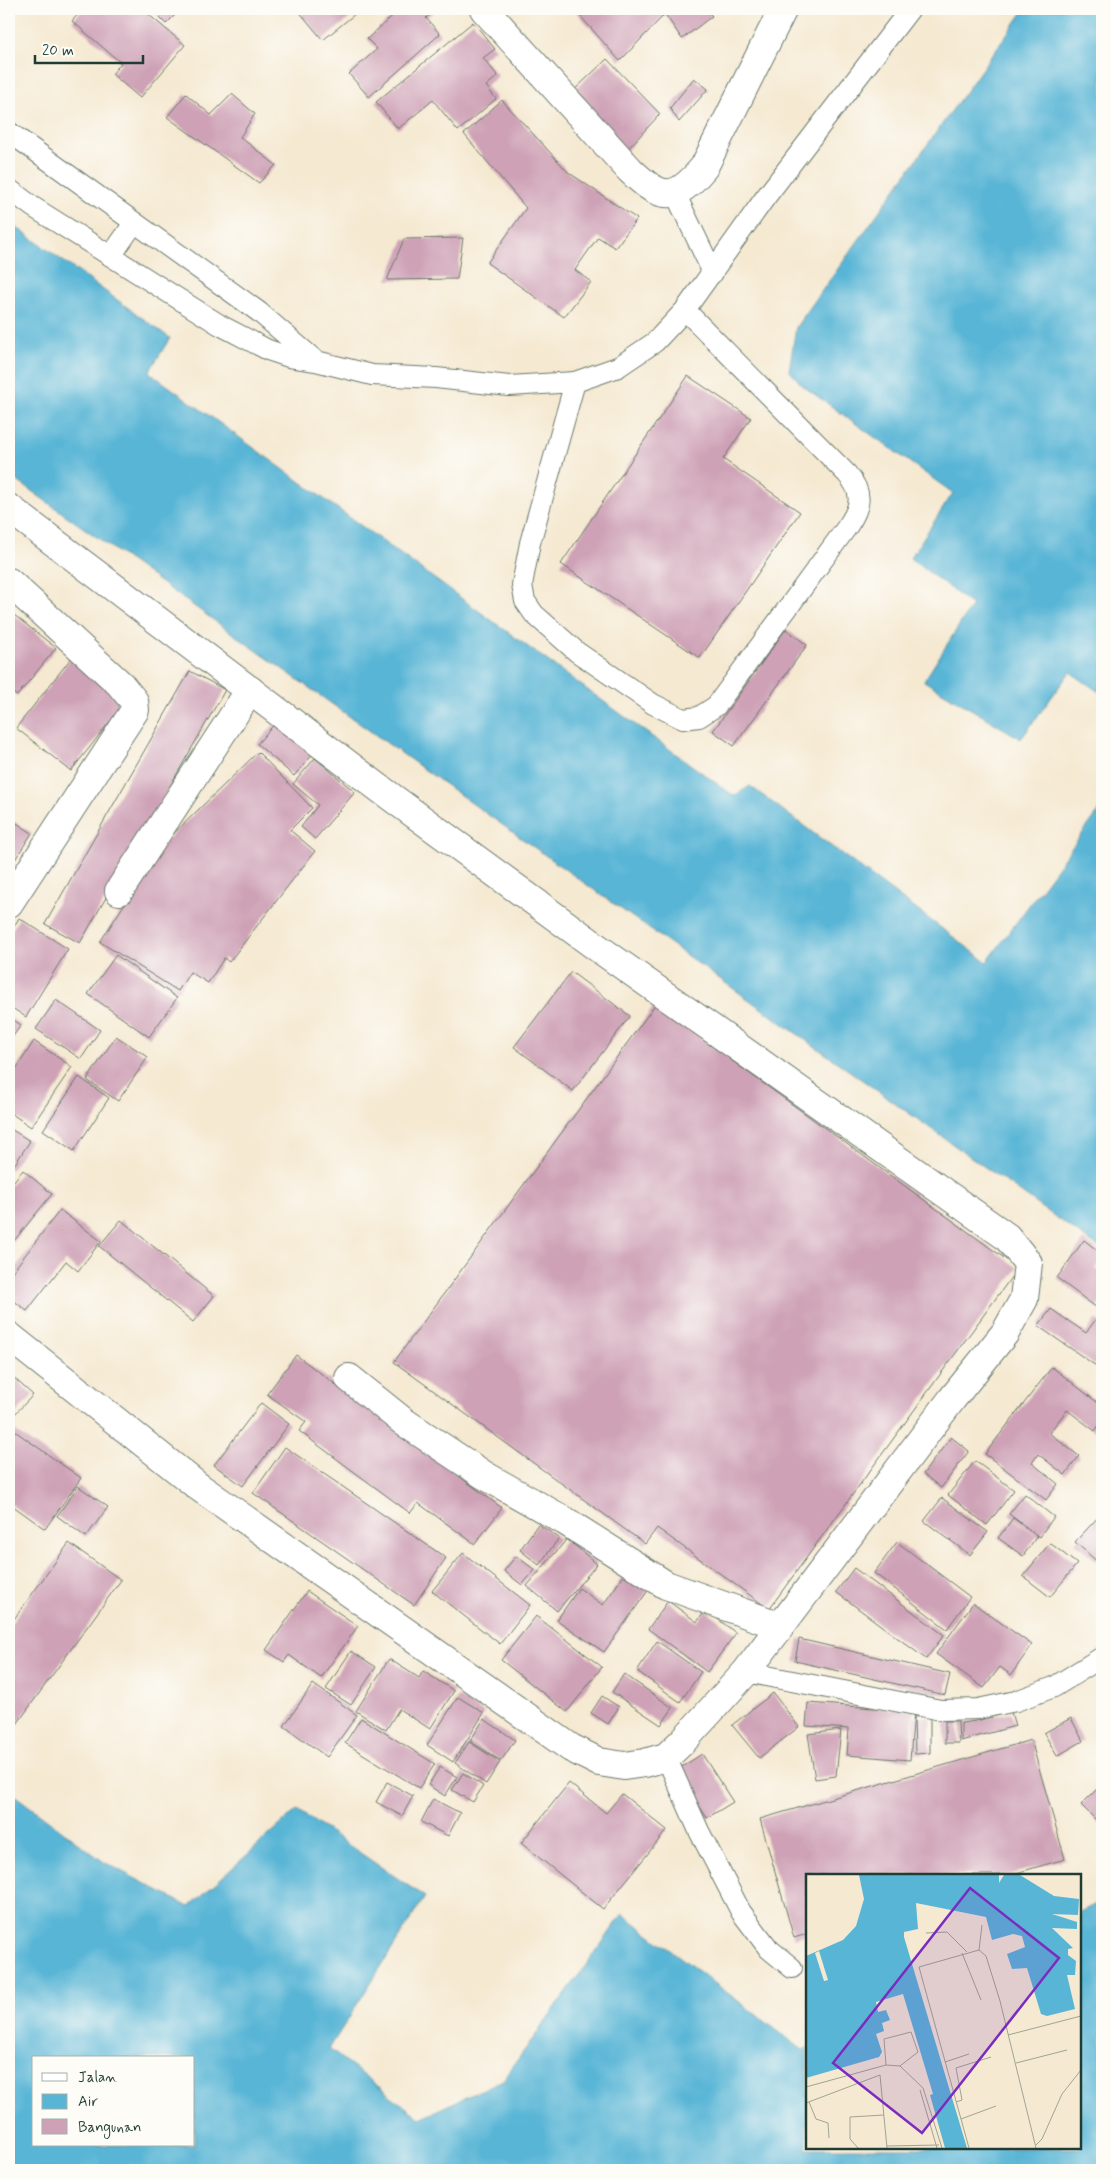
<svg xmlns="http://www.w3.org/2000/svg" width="1111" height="2179" font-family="Mynerve,sans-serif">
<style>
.water{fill:#58b5d6;stroke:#3c7985;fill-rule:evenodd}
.building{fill:#cea1b6}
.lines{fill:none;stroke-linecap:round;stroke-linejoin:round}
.service-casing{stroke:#6a796b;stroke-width:22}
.minor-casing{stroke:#6a796b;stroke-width:30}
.service{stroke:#fff;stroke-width:20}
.minor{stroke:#fff;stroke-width:28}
.inset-road{fill:none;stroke:#9fa493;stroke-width:1}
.view{fill:#7b2cbf;fill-opacity:0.15;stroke:#7b2cbf;stroke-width:2.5}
.inset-edge{fill:none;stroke:#1f3d34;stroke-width:2.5}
</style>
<rect width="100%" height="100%" fill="#fdfcf7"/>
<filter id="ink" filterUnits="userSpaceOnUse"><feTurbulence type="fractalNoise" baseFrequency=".02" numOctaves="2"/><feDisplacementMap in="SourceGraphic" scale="10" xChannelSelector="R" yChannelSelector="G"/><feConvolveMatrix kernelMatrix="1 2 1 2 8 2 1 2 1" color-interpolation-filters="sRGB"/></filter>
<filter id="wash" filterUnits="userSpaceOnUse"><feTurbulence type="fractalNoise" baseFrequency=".0096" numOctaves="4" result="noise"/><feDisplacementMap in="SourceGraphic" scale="20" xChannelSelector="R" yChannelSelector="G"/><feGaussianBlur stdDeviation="1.12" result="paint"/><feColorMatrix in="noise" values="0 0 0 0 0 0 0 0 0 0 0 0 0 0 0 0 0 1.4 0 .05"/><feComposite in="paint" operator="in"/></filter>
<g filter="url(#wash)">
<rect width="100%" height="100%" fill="#f5e9d2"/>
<!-- water -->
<g class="water">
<path d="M1025,9H1102V694L1070,672L1021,739L924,681L972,605L910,558L953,493L803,386L789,370L796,327Z"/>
<path d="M9,222L170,338L149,372L734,796L750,786L987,962L1102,807V1250L9,475Z"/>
<path d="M9,1791L104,1862L189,1907L297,1810L425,1897L329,2049L420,2118L503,2080L623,1914L803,2050L807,2048V2148H1080V1912L1102,1901V2170H9ZM34,2058H194V2145H34Z"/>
</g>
<g id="blocks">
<!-- building -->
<g class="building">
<path d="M83,9H142L185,45L140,98L112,74L121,63L72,21Z"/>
<path d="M151,9H181L166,24Z"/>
<path d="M297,9H361L323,40Z"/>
<path d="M400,9H437L426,18L440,34L369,97L349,74L377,49L367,39Z"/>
<path d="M574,9H705L712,16L682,39L665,14L620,61Z"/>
<path d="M473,22L495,49L483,58L498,76L486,86L496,99L458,131L433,100L398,129L376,102Z"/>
<path d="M607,59L660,114L625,152L570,94Z"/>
<path d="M694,78L708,89L679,122L670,108Z"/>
<path d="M186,94L211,115L232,94L255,114L240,137L276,165L259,183L167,117Z"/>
<path d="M502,100L568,172L637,219L615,248L598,237L575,270L591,282L564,317L487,263L526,208L464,134Z"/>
<path d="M463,238L457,279L387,280L404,239Z"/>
<path d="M688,376L751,418L723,459L800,512L700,658L561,564Z"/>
<path d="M9,611L56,648L17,696L9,690Z"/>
<path d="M786,629L807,645L734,746L713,731Z"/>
<path d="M72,657L127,700L71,771L16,728Z"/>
<path d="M190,671L225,690L80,943L45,924Z"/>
<path d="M277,721L313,754L294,776L257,744Z"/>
<path d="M258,752L312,808L290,830L315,851L229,962L224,958L208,983L190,972L178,991L100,942L164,843Z"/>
<path d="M315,758L355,792L315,839L301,827L318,805L293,784Z"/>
<path d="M9,818L32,833L9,869Z"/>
<path d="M19,918L68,949L26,1017L9,1006V935Z"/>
<path d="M116,955L177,998L149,1037L88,994Z"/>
<path d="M571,972L630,1016L573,1091L514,1047Z"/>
<path d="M56,1000L100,1030L81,1059L36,1029Z"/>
<path d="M655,1005L1018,1268L769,1609L657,1528L645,1544L394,1362Z"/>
<path d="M9,1017L21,1025L9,1042Z"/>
<path d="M116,1036L148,1057L118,1101L87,1080Z"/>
<path d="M34,1041L72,1067L31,1127L9,1112V1080Z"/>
<path d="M79,1077L109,1098L74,1151L43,1130Z"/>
<path d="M9,1128L30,1141L11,1170L9,1168Z"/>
<path d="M23,1170L52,1194L9,1247V1187Z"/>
<path d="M60,1210L101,1241L78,1271L66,1261L27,1311L9,1297V1276Z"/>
<path d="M121,1220L214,1296L193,1322L99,1246Z"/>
<path d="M1084,1240L1102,1254V1261L1096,1269L1102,1273V1301L1097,1308L1057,1278Z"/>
<path d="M1051,1309L1086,1333L1096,1319L1102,1323V1370L1038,1326Z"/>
<path d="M296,1355L502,1508L475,1544L418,1503L410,1513L299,1431L306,1422L267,1394Z"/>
<path d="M1052,1367L1102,1406V1421L1095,1431L1067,1410L1049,1433L1079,1456L1065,1475L1038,1454L1032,1463L1058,1484L1046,1500L985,1454Z"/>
<path d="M14,1378L33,1395L13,1416L9,1412V1383Z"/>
<path d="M261,1403L289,1424L243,1486L214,1465Z"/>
<path d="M12,1429L81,1478L45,1529L9,1503V1433Z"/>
<path d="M951,1437L969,1451L941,1488L923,1474Z"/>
<path d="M285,1447L446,1558L414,1605L253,1493Z"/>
<path d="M975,1461L1014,1490L987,1525L948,1495Z"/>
<path d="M78,1486L108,1507L86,1537L57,1516Z"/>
<path d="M1025,1494L1054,1517L1039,1537L1009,1514Z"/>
<path d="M942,1498L988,1532L970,1555L924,1521Z"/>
<path d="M1102,1513V1566L1075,1542Z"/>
<path d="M1013,1518L1037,1536L1023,1556L998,1538Z"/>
<path d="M538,1524L559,1538L539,1565L520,1550Z"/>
<path d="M567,1539L597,1564L557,1611L527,1586Z"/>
<path d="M897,1542L970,1597L947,1629L874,1573Z"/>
<path d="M69,1543L121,1580L9,1735V1626Z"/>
<path d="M1050,1543L1077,1564L1050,1597L1023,1576Z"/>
<path d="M463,1553L530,1605L500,1644L432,1591Z"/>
<path d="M516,1556L535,1570L522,1585L504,1571Z"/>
<path d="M854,1568L944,1635L926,1659L836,1592Z"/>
<path d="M628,1569L652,1585L604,1652L557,1620L579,1588L603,1605Z"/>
<path d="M307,1591L358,1626L321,1678L289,1655L284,1662L266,1650Z"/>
<path d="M668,1601L697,1622L706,1610L736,1633L707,1672L648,1629Z"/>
<path d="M973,1603L1032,1645L1011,1675L1000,1667L984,1688L936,1654Z"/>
<path d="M536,1616L602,1667L567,1712L501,1660Z"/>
<path d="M799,1639L950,1674L945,1695L795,1661Z"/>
<path d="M657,1641L701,1672L680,1702L637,1671Z"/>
<path d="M351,1651L376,1667L351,1705L326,1689Z"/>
<path d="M389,1659L419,1678L423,1671L454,1691L430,1729L399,1709L386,1730L356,1711Z"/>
<path d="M624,1674L673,1708L661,1725L612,1692Z"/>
<path d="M313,1684L357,1715L327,1757L284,1726Z"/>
<path d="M773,1693L799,1727L759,1758L732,1725Z"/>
<path d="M602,1696L619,1707L608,1724L591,1713Z"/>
<path d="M458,1697L484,1713L453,1762L427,1745Z"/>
<path d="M808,1703L914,1711L910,1760L847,1755L849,1729L806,1726Z"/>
<path d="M1011,1712L1015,1726L961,1741V1723L976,1721Z"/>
<path d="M930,1716V1753L915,1754L914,1717Z"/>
<path d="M361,1718L435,1764L419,1788L345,1743Z"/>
<path d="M1071,1718L1083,1741L1057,1756L1044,1733Z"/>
<path d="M484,1719L515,1740L501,1761L470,1741Z"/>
<path d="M945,1721H958L959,1743H945Z"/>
<path d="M841,1730L836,1776L815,1779L808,1734Z"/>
<path d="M1031,1740L1065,1859L1009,1875H807V1934L794,1938L760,1819Z"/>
<path d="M469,1742L500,1762L486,1784L455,1763Z"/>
<path d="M702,1754L733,1802L707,1818L677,1770Z"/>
<path d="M440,1767L457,1777L445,1796L428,1785Z"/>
<path d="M463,1773L483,1786L473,1802L452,1790Z"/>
<path d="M387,1782L413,1796L402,1816L376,1802Z"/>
<path d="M569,1783L606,1813L622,1794L667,1830L603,1909L521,1843Z"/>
<path d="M1102,1784V1826L1081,1805Z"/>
<path d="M433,1799L460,1813L448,1836L421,1822Z"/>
</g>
</g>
</g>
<g filter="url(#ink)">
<use href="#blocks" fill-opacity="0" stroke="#6a796b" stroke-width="1"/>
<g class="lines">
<defs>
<g id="service">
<path d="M9,132L259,312L316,361"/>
<path d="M9,189L33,207L220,325L268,350L289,357L316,361L372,375L436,378L509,386L575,382L618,367L655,342L685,310L765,198L910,9"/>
<path d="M675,193L713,273"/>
<path d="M111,256L134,223"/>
<path d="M575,382L530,543L522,585L525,601L534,614L577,652L653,704L683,719L699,717L716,706L847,527C861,507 864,493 847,474L685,310"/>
<path d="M746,1672L941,1710L978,1709L1016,1701L1054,1687L1102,1657"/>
<path d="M666,1757L699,1831L741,1912L769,1949L792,1968"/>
</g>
<g id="minor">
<path d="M484,9L630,170C662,201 675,202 704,167L783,9"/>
<path d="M9,508L383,791L598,948L1007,1237L1028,1263L1024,1299L1005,1333L952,1399L746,1672L682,1742L666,1757L645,1763L624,1766L599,1762L571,1748L199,1487L9,1336"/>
<path d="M9,582L120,684L134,701L135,710L9,903"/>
<path d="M119,891L250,690"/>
<path d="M349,1378L404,1422L484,1475L565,1521L666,1585L780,1626"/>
</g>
</defs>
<!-- service casing -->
<use href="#service" class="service-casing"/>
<!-- minor casing -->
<use href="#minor" class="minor-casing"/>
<!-- service -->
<use href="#service" class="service"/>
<!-- minor -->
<use href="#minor" class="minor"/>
</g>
</g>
<!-- overview -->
<g transform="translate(806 1874)">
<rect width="275" height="275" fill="#f5e9d2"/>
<path d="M53,1H193V9L198,1H214L248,22L273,25L272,41L246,40L271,48V55L246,54L267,74L262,75V81L270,87L269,101H261L269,135L241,142L235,140L221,94L206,95L201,80L219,73L216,62L207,60L186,66L180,43L110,29L112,55L98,58V63L161,274H139L124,221L127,220L97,120L70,128L72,138L80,136L84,146L76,149L78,157L70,160L76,178L73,183L0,204V82L37,66L50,52L58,25Z" fill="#58b5d6"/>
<path d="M13,77L22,106L18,107L9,79Z" fill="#f5e9d2"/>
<path class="inset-road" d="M120,59L141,58L161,78M173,76L176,51M156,79L175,126M202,161L275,142M139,188L163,180M210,189L261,176M80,191L78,165L105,158L112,178L94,192M0,213L80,191L94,192L117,214L136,274M114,216L131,274M3,228L10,245L22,249L23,264M150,228L156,226L150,194L185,183M0,229L74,201L81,274M155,245L190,232M230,271L236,265L256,220L275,196M81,272L133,271M52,274L44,265V243L78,241M163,274L113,93L173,76L180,82L194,127L230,274"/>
<path class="view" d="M164,14L253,84L116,259L27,189Z"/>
<rect width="275" height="275" class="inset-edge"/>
</g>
<!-- margin -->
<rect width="1111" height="2179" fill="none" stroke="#fdfcf7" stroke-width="30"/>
<!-- legend -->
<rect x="32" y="2056" width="162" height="90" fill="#fdfcf7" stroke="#a4b0a9"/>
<rect x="42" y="2073" width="25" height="8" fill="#ffffff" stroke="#a4b0a9"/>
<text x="78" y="2082" font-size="15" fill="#1f3d34">Jalan</text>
<rect x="42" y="2094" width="25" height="15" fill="#58b5d6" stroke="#a4b0a9"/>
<text x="78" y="2106" font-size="15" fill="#1f3d34">Air</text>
<rect x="42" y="2119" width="25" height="15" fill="#cea1b6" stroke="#a4b0a9"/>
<text x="78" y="2132" font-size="15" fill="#1f3d34">Bangunan</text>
<!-- scale -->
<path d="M35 55v8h108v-8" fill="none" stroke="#1f3d34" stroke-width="2.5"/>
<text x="42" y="55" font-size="15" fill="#1f3d34" stroke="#fdfcf7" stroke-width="4" paint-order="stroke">20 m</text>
</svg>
